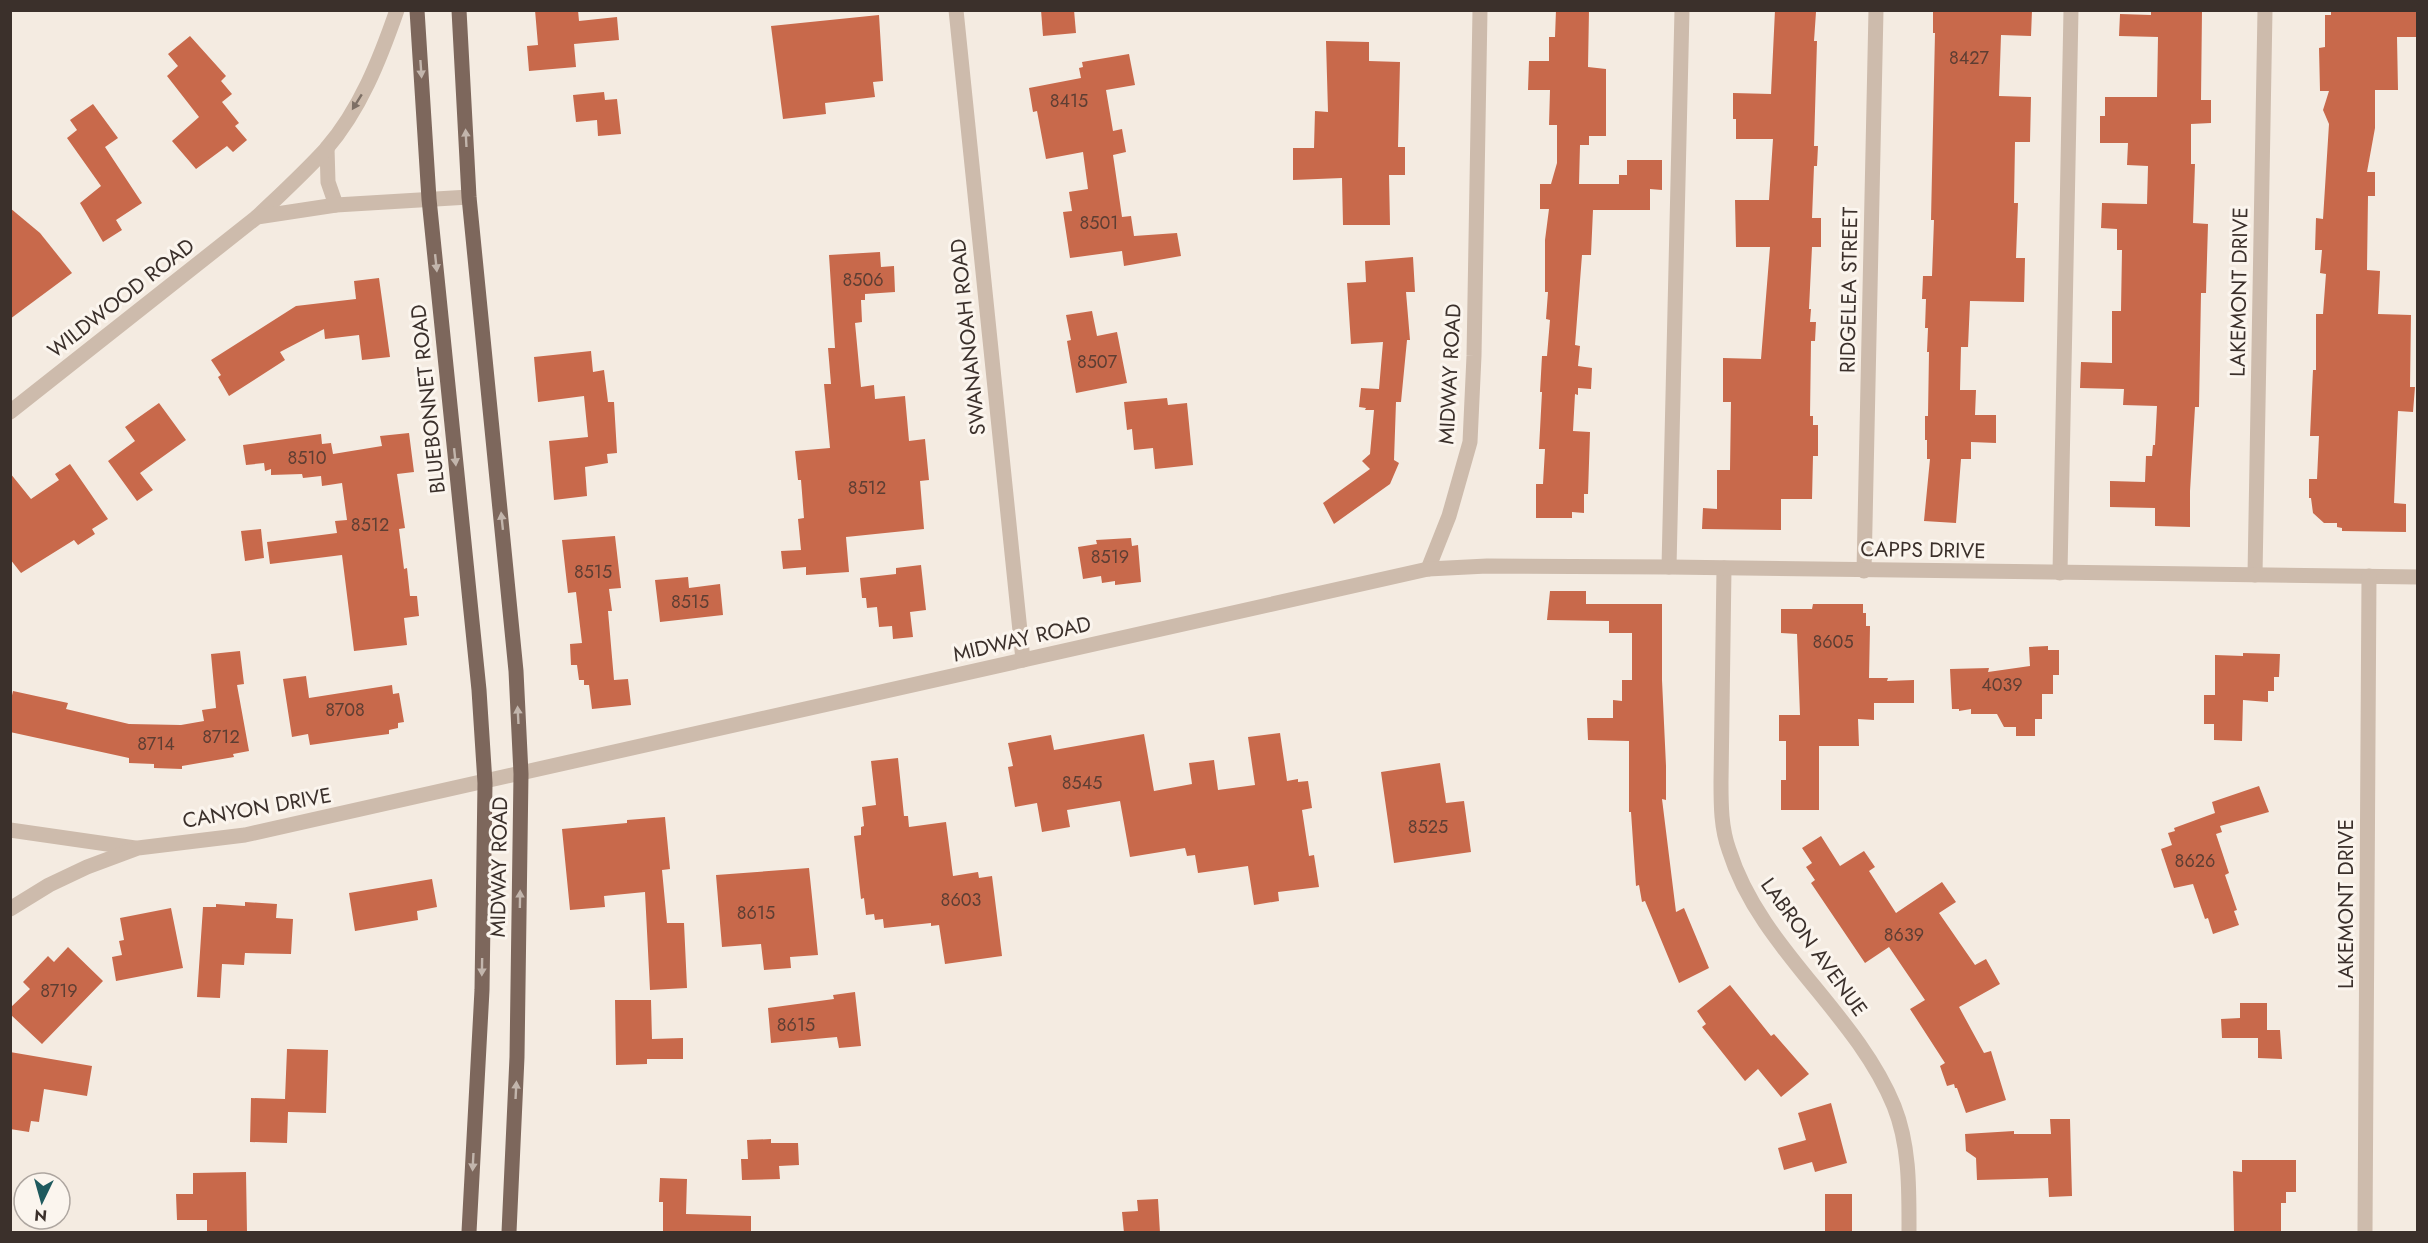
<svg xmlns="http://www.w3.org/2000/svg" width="2428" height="1243" font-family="Jost,sans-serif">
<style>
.building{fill:#c8694b}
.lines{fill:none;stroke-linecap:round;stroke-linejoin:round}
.minor{stroke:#cdbbac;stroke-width:15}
.major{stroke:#7d675c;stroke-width:15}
.oneway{fill:#c2b5ac}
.oneway2{fill:#7d6f65}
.labels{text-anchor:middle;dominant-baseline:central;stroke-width:6;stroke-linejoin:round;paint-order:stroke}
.number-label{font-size:18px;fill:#5e3e33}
.street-label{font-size:21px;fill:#3b302b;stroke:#fbf5ee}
</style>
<rect width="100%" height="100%" fill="#f4ebe1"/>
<!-- building -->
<g class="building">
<path d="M535,10H578L579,21L617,17L619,40L574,44L576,67L529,71L527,46L538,45Z"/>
<path d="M1041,10H1074L1076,33L1043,36Z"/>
<path d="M1556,10H1589L1588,67L1606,69V136H1589V145H1580L1579,184H1619V175H1627V160H1662V190L1650,189V210H1593L1591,255H1582L1575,345L1580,346L1578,366L1592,368L1591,389L1578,388V395L1575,394L1573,431L1590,432L1588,494H1584V513L1572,512V518H1536V484H1543L1545,449H1539L1542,392H1540L1542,356H1547L1550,320L1546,319L1548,292H1545V240L1549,209H1540V184H1551L1557,163V125H1549L1550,90H1528L1529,61H1549V37H1555Z"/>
<path d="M1775,10H1813L1816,12L1814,41H1817L1814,146H1818L1817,166H1814L1812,218H1821V247H1812L1809,309H1811L1810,322H1816L1815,341H1811L1810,416H1813V425H1818V456H1813L1812,499H1781V530L1702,529L1703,508L1717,509V470H1730L1731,402H1723V358L1761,359L1770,247H1736L1735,200H1769L1773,139H1736V119H1733V93L1771,94Z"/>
<path d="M1933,10H2032L2031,36L2001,35L1999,96L2031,97L2030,142H2015L2014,203H2018L2016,258H2025L2024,302L1970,301L1968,347H1961L1960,390H1976L1975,415H1996V443L1971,442V459H1961L1956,523L1924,521L1930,459H1927V440H1925V416H1928L1929,352H1927L1928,328H1925L1926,299H1922L1923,276H1932L1934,220H1931L1935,33H1933Z"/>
<path d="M2151,10H2202L2201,100H2211V123L2191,124V164H2195L2193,223L2208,224L2206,293H2201L2199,407H2195L2190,491V527L2155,526V508L2110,507V481L2145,482L2146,456H2152L2153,445H2155L2157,406L2123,405L2124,389L2080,388L2081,362L2112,363V311H2121L2122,250H2117V229L2101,228L2102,203L2147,204L2148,166L2127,165L2128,143H2100V116H2105V97H2157L2158,37L2119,36L2120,14L2151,15Z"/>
<path d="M2331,10H2418V37H2397L2398,90H2375V128L2367,172H2375V196H2368L2367,270L2380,271L2378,314L2411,315L2410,387H2415L2413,412L2398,411L2394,503L2406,504V532L2342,531V528L2337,527V523H2324L2313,513L2311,498H2309V479H2317L2319,436H2310L2313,370H2316V314H2323L2326,274L2320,273L2322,250H2315L2316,218L2323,219L2329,124L2323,110L2329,91H2320L2319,48L2325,47V15H2331Z"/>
<path d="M879,15L883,81L873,82L875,97L825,103L826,114L783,119L771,26Z"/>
<path d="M190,36L226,76L221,81L232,94L222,102L239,123L235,126L247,140L233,152L227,146L196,169L172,141L199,117L167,76L178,66L168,54Z"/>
<path d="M1326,41L1369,42V61L1400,62L1398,147H1405V175H1389L1390,225H1343L1342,178L1293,180V148H1314L1315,111L1328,112Z"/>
<path d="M1129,54L1135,85L1106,90L1113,131L1122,129L1126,152L1113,155L1122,217L1131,216L1134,236L1177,233L1181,256L1124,266L1122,251L1070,258L1063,212L1072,211L1069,192L1088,189L1083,152L1046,159L1037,111L1033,112L1029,88L1081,78L1079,68L1083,67L1082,62Z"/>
<path d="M604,92L605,100L617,99L621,134L598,136L597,120L576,122L573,95Z"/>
<path d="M93,104L118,138L105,147L142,203L116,220L122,230L103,242L80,203L101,186L67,138L77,130L70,120Z"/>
<path d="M10,208L40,233L72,273L10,319Z"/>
<path d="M880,252L881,267L894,266L895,292L865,294V300H861L862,322L855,323L861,387L874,385L875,399L905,396L909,441L925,439L929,480L920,481L924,529L846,537L849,572L806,575V567L783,569L781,551L801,550L798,519L804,518L801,480H798L795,451L830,448L824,384H831L828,348H835L829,255Z"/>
<path d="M1413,257L1415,292H1406L1410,340H1407L1401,402H1396L1394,460L1399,463L1390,484L1334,524L1323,503L1370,469L1362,461L1370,454L1374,410H1365L1366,408L1359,407L1361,388L1379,389L1383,342L1351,344L1347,283L1366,282L1365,261Z"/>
<path d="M379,278L390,357L362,360L359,335L325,339L324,329L280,352L285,360L229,396L218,377L221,375L211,360L296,306L356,299L354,281Z"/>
<path d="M1092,311L1097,336L1117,332L1127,383L1076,393L1067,341L1071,340L1066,315Z"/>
<path d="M591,351L593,372L604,370L608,402H614L617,453L607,454L608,463L585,467L587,496L554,500L549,441L588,437L584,396L538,402L534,357Z"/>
<path d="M1167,398L1168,405L1187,403L1193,465L1155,469L1153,448L1134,450L1132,429L1127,430L1124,402Z"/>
<path d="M159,403L186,440L140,473L153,490L137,501L108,461L135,441L125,427Z"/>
<path d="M409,433L414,472L397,474L405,528L399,529L404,569L407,568L410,596H417L419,616L404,618L407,645L354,651L342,555L270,564L267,542L337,533L335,521L347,520L342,483L322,486L321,476L303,478L302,474L271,475V469L265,471L264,463L246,465L243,445L321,434L322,444L331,443L333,454L382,446L380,436Z"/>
<path d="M70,464L108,519L92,529L95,534L78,545L74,540L21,573L10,559V473L31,499L59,480L55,474Z"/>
<path d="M261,529L264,558L245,561L241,531Z"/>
<path d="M615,536L621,588L609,589L612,611H608L614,680L628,679L631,705L592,709L589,685H584V680H579L577,665H571L570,644L582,643L576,592L568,593L562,540Z"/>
<path d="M1131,538L1132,546L1138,545L1141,582L1115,585V581L1102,583L1101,576L1083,579L1078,547L1097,544L1096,540Z"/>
<path d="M921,565L926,610L910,612L913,637L893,639L892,626L879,627L877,607L867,608L866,598H862L860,578L896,574V568Z"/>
<path d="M688,577L689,588L720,584L723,615L660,622L655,580Z"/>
<path d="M1550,591H1586V604H1662V680L1666,766V800L1662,799L1676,912L1684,908L1709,968L1679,983L1645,901L1642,902L1639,885L1636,886L1631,812H1629V741L1588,740L1587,718H1613V700L1622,701V680H1632V633H1609V621L1547,620Z"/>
<path d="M1813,604H1863V613H1866V626H1870L1869,678H1888L1887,681L1914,680V703H1874V720L1858,719L1859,746H1819V810H1781V780H1786V741H1779V715H1800L1797,634L1781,633V609H1812Z"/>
<path d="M2048,646V650H2059V675H2053V694H2042V719H2035V736H2016V727H2004L1997,714H1971V709L1959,711V709H1952L1950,669L1989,668L1988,672L2030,666L2029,647Z"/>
<path d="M240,651L244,684L237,685L249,751L233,754L234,757L182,766V769L154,768V764L129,763V758L10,732V704L13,691L68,703L66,709L129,724L181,725L204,721L202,710L216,708L211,654Z"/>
<path d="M2243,653L2280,654L2279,677H2274V691H2268V702L2243,700L2242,741L2214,740V724H2204V695H2215V655L2243,656Z"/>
<path d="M306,676L309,698L392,685L393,694L399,693L404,722L398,723V728L389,730V734L359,738L310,745L308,734L292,737L283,679Z"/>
<path d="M1280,733L1287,781L1298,779V782L1308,781L1312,808L1302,810L1309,856L1314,855L1319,887L1278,892L1279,901L1254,905L1248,866L1198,873L1195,855L1187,856L1185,848L1130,857L1120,801L1067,810L1070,827L1042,832L1037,803L1015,807L1008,767L1013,766L1008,743L1051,735L1054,750L1144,734L1154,791L1192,784L1189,763L1214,760L1218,790L1255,785L1248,737Z"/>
<path d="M898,758L904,816H908L909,827L946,822L953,876L978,872L979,878L992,876L1002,956L945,964L939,925L931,926V923L884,928L883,919L875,920L874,914L866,915L864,898L861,899L854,836L861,835V827L864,826L862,807L876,805L871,761Z"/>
<path d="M1440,763L1446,803L1464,801L1471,852L1394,863L1381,772Z"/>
<path d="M2259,786L2269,812L2220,826L2222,832L2216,834L2229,873L2225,875L2237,910L2234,911L2239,925L2213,934L2208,918L2205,919L2193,884L2174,888L2161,849L2172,845L2168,833L2175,831L2174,828L2215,813L2212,802Z"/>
<path d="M665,817L670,869L662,870L667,923H684L687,988L650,990L645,892L604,896L605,907L570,910L562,829L627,823V820Z"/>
<path d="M1821,836L1840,866L1864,851L1875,867L1869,871L1896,913L1942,882L1956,902L1939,913L1975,965L1986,959L2000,984L1959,1007L1984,1053L1991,1051L2006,1100L1966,1113L1957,1088H1955L1954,1084L1947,1086L1940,1066L1945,1063L1910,1009L1925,1000L1889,947L1865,963L1811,883L1815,880L1806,867L1812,863L1802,848Z"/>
<path d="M809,868L818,955L790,957L791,968L764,970L761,944L722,947L716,875Z"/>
<path d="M432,879L437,907L417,911L418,920L355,931L349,893Z"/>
<path d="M245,902L277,904L276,918L293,919L291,954L245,953L244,965L222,964L220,998L197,997L203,907H216V904L245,906Z"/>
<path d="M171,908L183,968L116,981L112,957L122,955L119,941L124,940L120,918Z"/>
<path d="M68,947L103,981L42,1044L10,1014V1008L30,989L23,982L48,956L54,962Z"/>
<path d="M1730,985L1771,1036L1774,1034L1809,1074L1781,1097L1758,1069L1745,1081L1702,1027L1706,1024L1697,1011Z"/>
<path d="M855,992L861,1046L839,1048L837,1037L771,1043L768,1008L834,999L833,995Z"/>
<path d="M615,1000H651L652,1039L683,1038V1059H647V1064L616,1065Z"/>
<path d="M2240,1003H2267V1030H2280L2282,1059L2258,1058V1038H2222L2221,1019L2240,1018Z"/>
<path d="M287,1049L328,1050L326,1113L288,1112L287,1143L250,1142L251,1098L285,1099Z"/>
<path d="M10,1052L92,1066L87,1096L44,1089L39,1122L31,1121L29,1132L10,1129Z"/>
<path d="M1831,1103L1847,1163L1815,1172L1812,1162L1784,1170L1778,1148L1806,1140L1798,1113Z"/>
<path d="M2050,1119H2070L2072,1196L2049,1197L2048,1178L1977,1180L1976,1158L1966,1151L1965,1134L2014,1131V1134H2051Z"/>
<path d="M771,1139V1143H798L799,1165L779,1166L780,1179L742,1180L741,1159H748L747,1140Z"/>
<path d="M2242,1160H2296V1192H2286V1203H2281V1233H2234L2233,1171L2242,1172Z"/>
<path d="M246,1172L247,1233H207V1220H177L176,1194H193V1173Z"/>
<path d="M660,1178L687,1179L686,1214L751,1216V1233H663V1202H659Z"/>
<rect x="1825" y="1194" width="27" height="39"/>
<path d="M1158,1199L1160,1233H1124L1122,1212L1138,1211L1137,1200Z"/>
</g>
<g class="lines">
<!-- minor -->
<g class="minor">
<path d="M956,10L1023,660"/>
<path d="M327,148L328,182L336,205"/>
<path d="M257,217C280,195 304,173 326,149C360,110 380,59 397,10"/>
<path d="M10,412L257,217L336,205L469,197"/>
<path d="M1669,567L1682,10"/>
<path d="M1724,568L1721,782C1721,805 1721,828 1729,850C1760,949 1855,1011 1894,1106C1910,1146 1909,1190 1909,1232"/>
<path d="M1428,569L1449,516L1470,442L1474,356L1480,10"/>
<path d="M1864,571L1876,10"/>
<path d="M2060,573L2071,10"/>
<path d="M2255,575L2265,10"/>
<path d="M10,830L135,848"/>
<path d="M10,909L49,885L87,867L138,848L245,835L1428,569L1487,566L1669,567L2418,577"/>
<path d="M2365,1232L2369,576"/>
</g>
<!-- major -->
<g class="major">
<path d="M417,10L429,199L479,690L485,783L482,990L469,1232"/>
<path d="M459,10L469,197L516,671L521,774L517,1057L509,1232"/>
</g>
</g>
<!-- one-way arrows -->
<defs><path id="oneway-solid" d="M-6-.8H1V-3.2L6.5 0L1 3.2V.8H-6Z" transform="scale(1.5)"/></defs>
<g class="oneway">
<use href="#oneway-solid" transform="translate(421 69) rotate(86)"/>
<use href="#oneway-solid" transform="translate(466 138) rotate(-93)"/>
<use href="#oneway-solid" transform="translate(436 263) rotate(84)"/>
<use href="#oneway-solid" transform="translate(455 457) rotate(84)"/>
<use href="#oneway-solid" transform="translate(502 521) rotate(-96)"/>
<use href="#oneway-solid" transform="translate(518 715) rotate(-93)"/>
<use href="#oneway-solid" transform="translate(520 899) rotate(-89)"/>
<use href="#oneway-solid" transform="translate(482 967) rotate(91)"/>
<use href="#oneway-solid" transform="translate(516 1090) rotate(-87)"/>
<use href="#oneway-solid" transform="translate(473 1162) rotate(93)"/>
</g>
<use class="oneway2" href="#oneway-solid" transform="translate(357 102) rotate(122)"/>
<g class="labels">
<!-- number labels -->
<g class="number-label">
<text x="1969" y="58">8427</text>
<text x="1069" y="101">8415</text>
<text x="1099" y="223">8501</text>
<text x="863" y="280">8506</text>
<text x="1097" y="362">8507</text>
<text x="307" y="458">8510</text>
<text x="867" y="488">8512</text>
<text x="370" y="525">8512</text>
<text x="1110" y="557">8519</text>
<text x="593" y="572">8515</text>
<text x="690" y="602">8515</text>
<text x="1833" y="642">8605</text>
<text x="2002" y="685">4039</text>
<text x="345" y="710">8708</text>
<text x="221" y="737">8712</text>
<text x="156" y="744">8714</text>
<text x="1082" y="783">8545</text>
<text x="1428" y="827">8525</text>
<text x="2195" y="861">8626</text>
<text x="961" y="900">8603</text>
<text x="756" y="913">8615</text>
<text x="1904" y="935">8639</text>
<text x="59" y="991">8719</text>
<text x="796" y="1025">8615</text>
</g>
<!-- street labels -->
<g class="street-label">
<text transform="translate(1849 290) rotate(-89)">RIDGELEA STREET</text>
<text transform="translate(2239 292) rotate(-89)">LAKEMONT DRIVE</text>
<text transform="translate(121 298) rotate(-38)">WILDWOOD ROAD</text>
<text transform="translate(968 337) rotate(-96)">SWANANOAH ROAD</text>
<text transform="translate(1450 374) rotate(-87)">MIDWAY ROAD</text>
<text transform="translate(428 399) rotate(-96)">BLUEBONNET ROAD</text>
<text transform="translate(1923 550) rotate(1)">CAPPS DRIVE</text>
<text transform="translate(1022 639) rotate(-13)">MIDWAY ROAD</text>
<text transform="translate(257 808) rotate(-10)">CANYON DRIVE</text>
<text transform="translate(499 867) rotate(-89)">MIDWAY ROAD</text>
<text transform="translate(2346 904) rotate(-90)">LAKEMONT DRIVE</text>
<text transform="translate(1814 947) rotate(54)">LABRON AVENUE</text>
</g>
</g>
<!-- border -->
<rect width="2428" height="1243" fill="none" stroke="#3b302b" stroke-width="24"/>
<!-- north arrow -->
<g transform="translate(42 1201) rotate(185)"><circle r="28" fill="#fbf5ee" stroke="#aea6a0" stroke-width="1.5"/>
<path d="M0-4.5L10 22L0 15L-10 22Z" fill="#1f5a5e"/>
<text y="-9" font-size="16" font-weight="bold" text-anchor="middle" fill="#3b302b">N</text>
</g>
</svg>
